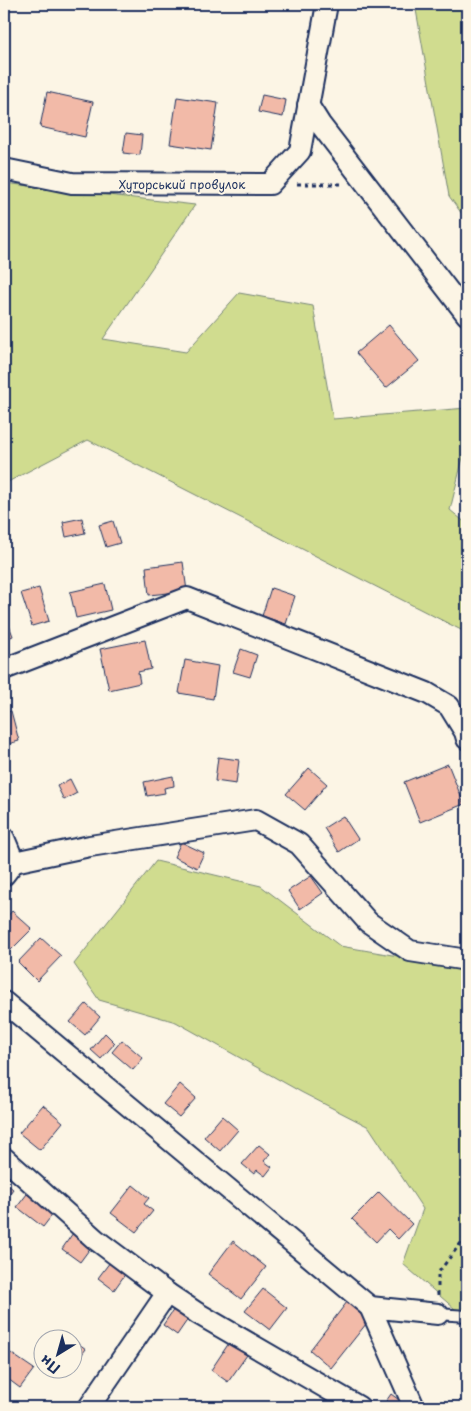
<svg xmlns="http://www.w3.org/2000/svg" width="471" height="1411" font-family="'Playpen Sans',sans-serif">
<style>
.green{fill:#d0dc8f;stroke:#768676}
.building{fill:#f2baa8;stroke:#1b2f5e}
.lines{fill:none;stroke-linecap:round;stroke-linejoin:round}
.lane-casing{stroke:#1b2f5e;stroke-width:14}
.street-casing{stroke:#1b2f5e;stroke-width:24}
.path{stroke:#1b2f5e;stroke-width:3;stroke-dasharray:4 4;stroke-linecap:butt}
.lane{stroke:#fcf5e5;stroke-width:10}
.street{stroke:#fcf5e5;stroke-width:20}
.labels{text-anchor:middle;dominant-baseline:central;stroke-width:4;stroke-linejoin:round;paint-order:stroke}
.street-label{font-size:12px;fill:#1b2f5e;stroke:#fcf5e5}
</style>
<rect width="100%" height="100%" fill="#fcf5e5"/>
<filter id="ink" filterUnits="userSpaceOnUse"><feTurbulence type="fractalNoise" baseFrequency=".02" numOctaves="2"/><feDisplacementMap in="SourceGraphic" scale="10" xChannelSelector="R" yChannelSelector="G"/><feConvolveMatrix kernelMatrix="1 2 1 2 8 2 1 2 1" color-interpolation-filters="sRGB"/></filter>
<g filter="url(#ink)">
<!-- green -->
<g class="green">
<path d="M415,4H467V221L449,196Z"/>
<path d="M4,183L195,205L103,339L186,352L239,293L313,306L333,419L467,408V441L450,510L467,524V633L88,440L4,484Z"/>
<path d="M156,861L261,886L340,946L404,957L467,971V1312L455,1309L403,1264L423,1209L369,1127L301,1092L176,1022L99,1000L74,964Z"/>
</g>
<!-- building -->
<g class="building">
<path d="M47,92L93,102L85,137L40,127Z"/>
<path d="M262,95L286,100L283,117L258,112Z"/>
<path d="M177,97L218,103L211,150L170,144Z"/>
<path d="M126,133L142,135L140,155L123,153Z"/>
<path d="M389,325L419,361L386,388L356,353Z"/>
<path d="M82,518L85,533L66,537L63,522Z"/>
<path d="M113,521L120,543L106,547L99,525Z"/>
<path d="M183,562L187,591L149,595L146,567Z"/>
<path d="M105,584L111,610L76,618L70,592Z"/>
<path d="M39,588L49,621L32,626L21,593Z"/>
<path d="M271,588L295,596L286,624L262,616Z"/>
<path d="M4,612L13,636L4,640Z"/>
<path d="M145,640L151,669L138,672L140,683L109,690L100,649Z"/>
<path d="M241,649L257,655L250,677L233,672Z"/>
<path d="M185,660L218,666L213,699L179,693Z"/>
<path d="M11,711L19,741L4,745V713Z"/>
<path d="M218,757L239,760L236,784L215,781Z"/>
<path d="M448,764L464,804L420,822L404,782Z"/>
<path d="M309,768L327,784L305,810L286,794Z"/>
<path d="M173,776L174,786L164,788L165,793L147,796L144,782Z"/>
<path d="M70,779L77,793L64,800L57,786Z"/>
<path d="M343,816L358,839L339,852L324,828Z"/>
<path d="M181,842L204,853L197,868L174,857Z"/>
<path d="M311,876L323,893L300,909L288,891Z"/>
<path d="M12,911L32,929L8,953L4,949V920Z"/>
<path d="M41,938L61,956L37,981L18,962Z"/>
<path d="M86,1004L100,1017L85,1035L70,1022Z"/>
<path d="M105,1033L115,1043L101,1059L91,1050Z"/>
<path d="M122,1040L143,1058L133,1070L112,1052Z"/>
<path d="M180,1084L196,1098L179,1117L163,1104Z"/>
<path d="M4,1089L10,1096L4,1102Z"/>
<path d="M43,1105L63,1122L40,1150L19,1133Z"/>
<path d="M222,1116L238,1130L220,1151L204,1137Z"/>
<path d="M259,1145L270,1154L264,1161L272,1167L265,1176L257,1170L254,1174L242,1164Z"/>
<path d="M4,1182L13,1189L4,1201Z"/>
<path d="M133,1185L149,1198L144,1204L153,1211L136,1232L111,1213Z"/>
<path d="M379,1192L412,1224L398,1239L388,1229L376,1242L352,1219Z"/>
<path d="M27,1194L53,1214L43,1227L17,1207Z"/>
<path d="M75,1230L94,1243L80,1262L62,1249Z"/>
<path d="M233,1241L266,1267L241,1299L208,1274Z"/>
<path d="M110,1262L126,1273L114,1290L98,1278Z"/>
<path d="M263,1289L287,1308L270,1330L245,1311Z"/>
<path d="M347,1302L370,1319L331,1368L310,1350Z"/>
<path d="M174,1309L188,1319L177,1335L163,1325Z"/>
<path d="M64,1333L71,1338H60Z"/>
<path d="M72,1339L86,1349L72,1367Z"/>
<path d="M229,1343L247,1355L228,1382L211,1370Z"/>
<path d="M9,1352L34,1369L20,1388L4,1376V1360Z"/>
<path d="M61,1368H72L68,1374Z"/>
<path d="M391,1394L406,1405L405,1407H382Z"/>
</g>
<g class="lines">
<defs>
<path id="lane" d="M438,1314L467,1316"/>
<g id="street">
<path d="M308,105L320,124L467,315"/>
<path d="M4,169L72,183L270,184L300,151L327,4"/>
<path d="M4,669L187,598L427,693L449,706L465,732L467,739"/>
<path d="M4,838L14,862L4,875"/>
<path d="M14,862L90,846L256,820L299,844L368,922L410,951L467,960"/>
<path d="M4,1002L370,1307"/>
<path d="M4,1158L95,1239L167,1293"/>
<path d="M89,1407L167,1293L197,1313L359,1407"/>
<path d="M414,1407L370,1307L438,1314"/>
</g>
</defs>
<!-- lane casing -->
<use href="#lane" class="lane-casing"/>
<!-- street casing -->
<use href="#street" class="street-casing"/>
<!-- path -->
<g class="path">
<path d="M297,184H341"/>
<path d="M438,1295V1273L467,1235"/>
</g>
<!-- lane -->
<use href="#lane" class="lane"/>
<!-- street -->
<use href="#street" class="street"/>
</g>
</g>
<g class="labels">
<!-- street labels -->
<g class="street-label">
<text x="182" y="184">Хуторський провулок</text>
</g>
</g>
<!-- margin -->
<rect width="471" height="1411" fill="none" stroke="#fcf5e5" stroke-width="20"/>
<rect x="10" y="10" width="451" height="1391" fill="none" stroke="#1b2f5e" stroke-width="2" filter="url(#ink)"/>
<!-- north arrow -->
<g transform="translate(58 1354) rotate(217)"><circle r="24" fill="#fcf5e5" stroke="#a2a6af"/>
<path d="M0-4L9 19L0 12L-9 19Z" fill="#1b2f5e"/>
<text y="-8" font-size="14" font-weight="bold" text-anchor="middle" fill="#1b2f5e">Пн</text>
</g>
</svg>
